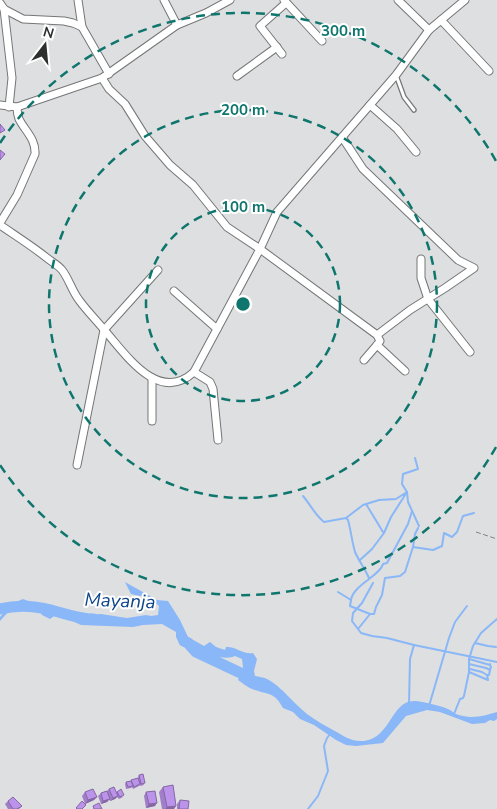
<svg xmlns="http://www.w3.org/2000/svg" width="497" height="809" font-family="'Nunito Sans',sans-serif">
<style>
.water{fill:#8ab7f7}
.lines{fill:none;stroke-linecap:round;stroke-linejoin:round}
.stream{stroke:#8ab7f7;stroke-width:2}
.river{stroke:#8ab7f7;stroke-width:11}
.service-casing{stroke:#757677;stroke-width:5.5}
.minor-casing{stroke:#757677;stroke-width:9}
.path{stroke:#818283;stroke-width:1;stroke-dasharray:5 2.5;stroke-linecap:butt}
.service{stroke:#fff;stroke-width:3}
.minor{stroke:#fff;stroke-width:7}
.wall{fill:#a27ec9}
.shaded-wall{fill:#8467a4}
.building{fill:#bc93ea;stroke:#8467a4}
.ring{fill:none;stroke:#0f766e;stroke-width:2.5;stroke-dasharray:9 6}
.labels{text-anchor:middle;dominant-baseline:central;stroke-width:4;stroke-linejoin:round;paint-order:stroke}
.water-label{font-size:19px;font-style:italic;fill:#0d458a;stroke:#fff}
.centre{fill:#0f766e;stroke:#fff;stroke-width:2.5}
.ring-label{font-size:15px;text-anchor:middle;font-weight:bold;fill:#0f766e;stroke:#fff;stroke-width:4;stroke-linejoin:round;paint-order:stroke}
</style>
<rect width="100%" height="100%" fill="#dedfe0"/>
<!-- water -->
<path class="water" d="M125,582L157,600L168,601L180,620L188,637L204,646L210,642L216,647L225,650L226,647C236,646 243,655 253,653L257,659L254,671L255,676C259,677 263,677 267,679C277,684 285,693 293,701C297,705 302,710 307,714C315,720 324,725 333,730C344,736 351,742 364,741C392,737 391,699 416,701C424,702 443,706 450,710C454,713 457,715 463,716C475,719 486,715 497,712V719L494,721L490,720L485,723L472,724L440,712L427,710L406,716L383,743L356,746L346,745L336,740L314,725L300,719L293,712L283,708C274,691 268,695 252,689C247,687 243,683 238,680L243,667L242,659L235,656C223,662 194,650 180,645L176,637V632L162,624L143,625L133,627L81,625L57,614L50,619L42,615L40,612L22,605L10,610L0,621V617L11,604L23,599L39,605L48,604L55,606L66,617L74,619L87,615L101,614L127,618L146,615L151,616L158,615L159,606L147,596H140L131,594Z"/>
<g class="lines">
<!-- stream -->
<g class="stream">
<path d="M415,458L418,469L403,474L402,484L407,492L408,502L419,526"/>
<path d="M303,496C310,504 315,515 324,522L346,518L348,520C351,531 352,542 355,552C359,561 365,569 369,578"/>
<path d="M366,504L383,532"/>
<path d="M346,518L363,505L379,500L396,499L407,492L391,517L384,533L372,549L360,560"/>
<path d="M413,547L415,534L418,528"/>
<path d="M338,592L351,600L350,606L370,614"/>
<path d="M351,600C353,585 380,576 383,564L387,563L408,524L412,511"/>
<path d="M358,629L352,621L353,613L362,603L373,583"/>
<path d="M475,643L488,646L496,647"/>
<path d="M414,645L497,662"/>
<path d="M469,659L490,665V664"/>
<path d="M469,664L486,668L490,670L491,667L490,665"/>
<path d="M470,669L482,672L487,675H489L490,670"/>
<path d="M469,672L488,680L487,675"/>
<path d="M409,705L410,659L414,645L387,638L372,636L361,633L358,629L370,614H374L376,607L382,595L385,578L400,576L405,572L413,547L433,550L442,546L444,533L452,537L457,532L463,516L474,513"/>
<path d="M429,706L449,638L455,622L467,606"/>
<path d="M454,714L460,699L463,698L464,696L469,672V659L473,646L481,633L497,619"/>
<path d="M308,809L318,796L328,771L324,746L327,738L330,734"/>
</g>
<!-- river -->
<g class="river">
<path d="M0,609C16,605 35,606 51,610C66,614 79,619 94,619"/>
<path d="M184,641L188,643L196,652L247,676L253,682"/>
</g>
<defs>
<path id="service" d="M396,75L404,97L414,110"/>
<g id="minor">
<path d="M78,0L82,27"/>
<path d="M164,0L177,25"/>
<path d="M284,0L322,41"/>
<path d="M398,0L429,30"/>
<path d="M0,3L4,9L23,19L64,21L73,23L82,27L109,74"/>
<path d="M4,9L12,78L9,107"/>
<path d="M441,20L489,71"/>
<path d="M282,54L260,26L286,3"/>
<path d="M237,76L277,47"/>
<path d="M102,78L109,89L125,104L145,136L170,165L193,185L227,227L260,249L377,335L380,341L377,345L364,360"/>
<path d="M0,105L17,107L102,78L177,25L206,13L230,0"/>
<path d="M370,105L397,129L416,152"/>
<path d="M342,137L363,169L458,260L474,268L445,288L410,310L377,335"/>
<path d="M0,223L17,195L35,154C36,139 25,131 19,119C18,116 17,111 17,107"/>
<path d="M0,225C16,236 32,246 47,258C52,262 58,265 62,270C69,279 72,291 79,300C87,311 97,321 106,332C127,356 159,404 194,372L260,249L277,212L396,75L429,30L465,0"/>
<path d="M421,259V278L428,299L470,352"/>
<path d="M174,291L217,329"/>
<path d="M377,345L405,371"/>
<path d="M194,372L210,382L213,389L218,440"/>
<path d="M152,378V421"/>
<path d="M77,465L104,330L158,270"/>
</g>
</defs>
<!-- service casing -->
<use href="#service" class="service-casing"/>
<!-- minor casing -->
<use href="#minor" class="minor-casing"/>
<!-- path -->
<path class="path" d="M476,532L497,539"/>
<!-- service -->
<use href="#service" class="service"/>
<!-- minor -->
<use href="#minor" class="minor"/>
</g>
<!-- wall -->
<g class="wall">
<path d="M139,775L144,785L140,786V785L139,786L133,789L132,787L131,788L126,789L125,784L126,782L139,781L138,777Z"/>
<path d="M163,787L174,809H162L159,792Z"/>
<path d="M109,789L117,792L123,797L119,799L117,797L115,799L110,801L109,799L107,802L101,804L98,796L101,793L107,791Z"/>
<path d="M85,792L97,797L94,800L85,804L82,796Z"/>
<path d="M146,792L155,806L146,808L144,796Z"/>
<path d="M180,800L188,809H177V804Z"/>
<path d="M8,801L22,806L19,809H8L5,804Z"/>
</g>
<!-- shaded-wall -->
<g class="shaded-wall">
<path d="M118,796L115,799L110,801L113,798Z"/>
<path d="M97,797L94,800L85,804L88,800Z"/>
<path d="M110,799L107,802L101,804L103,801Z"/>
<path d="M157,803L155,806L146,808L149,804Z"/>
<path d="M176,806L174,809H165L167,807Z"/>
</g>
<!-- building -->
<g class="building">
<path d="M0,124L5,130L0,133Z"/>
<path d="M0,150L5,154L0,160Z"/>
<path d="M143,774L145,783L141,784L139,775Z"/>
<path d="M138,778L140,784L134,787L131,780Z"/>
<path d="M131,781L133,786L128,787L126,782Z"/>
<path d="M173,785L176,806L167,807L163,787Z"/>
<path d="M114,787L118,796L113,798L109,789Z"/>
<path d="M93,789L97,797L88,800L85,792Z"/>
<path d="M121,789L124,795L120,797L117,792Z"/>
<path d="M107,791L110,799L103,801L101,793Z"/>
<path d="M155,791L157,803L149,804L146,792Z"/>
<path d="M13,797L22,806L17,809H13L8,801Z"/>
<path d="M180,800L189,801L188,809H179Z"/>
<path d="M82,801L86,805L82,809H77L76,808Z"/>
<path d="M99,803L102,809H94L93,806Z"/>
</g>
<!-- distance rings -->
<g class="ring">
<circle cx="243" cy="304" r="97"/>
<circle cx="243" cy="304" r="194"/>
<path d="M496 447A291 291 0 0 1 0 465M0 143A291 291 0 0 1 496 161"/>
</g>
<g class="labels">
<!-- water labels -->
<g class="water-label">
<text transform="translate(120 601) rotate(2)">Mayanja</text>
</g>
</g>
<circle cx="243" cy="304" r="8" class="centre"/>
<g class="ring-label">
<text x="343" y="36">300 m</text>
<text x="243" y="115">200 m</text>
<text x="243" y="212">100 m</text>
</g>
<!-- north arrow -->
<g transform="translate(45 45) rotate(16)" stroke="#ffffff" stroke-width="4" paint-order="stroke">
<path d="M0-4L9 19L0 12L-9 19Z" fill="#2d2e2e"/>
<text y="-8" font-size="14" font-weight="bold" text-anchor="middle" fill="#2d2e2e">N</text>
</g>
</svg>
